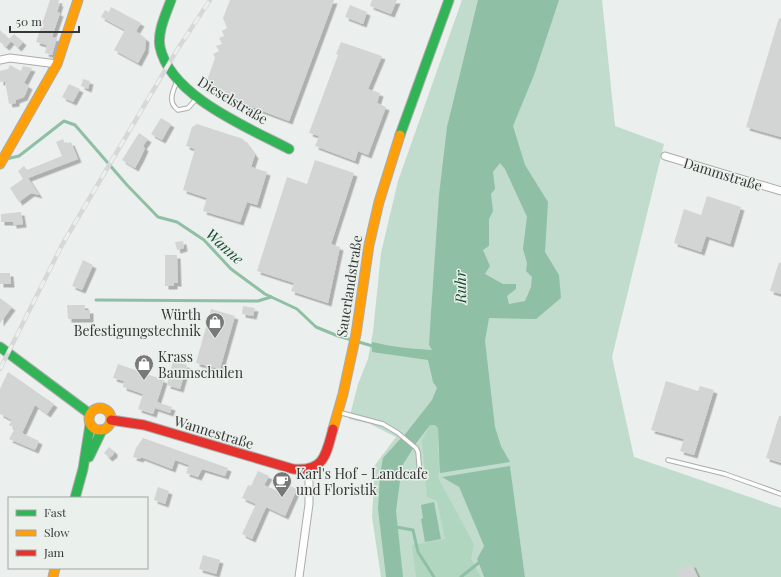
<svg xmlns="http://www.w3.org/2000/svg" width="781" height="577" font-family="'Playfair Display',serif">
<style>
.green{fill:#c1dccc}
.forest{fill:#b0d6bf}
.water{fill:#8fbfa4;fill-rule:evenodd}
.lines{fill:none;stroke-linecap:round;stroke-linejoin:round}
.stream{stroke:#8fbfa4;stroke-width:3}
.building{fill:#d3d5d4;filter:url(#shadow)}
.lane-casing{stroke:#aaadac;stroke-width:5.5}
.street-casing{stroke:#aaadac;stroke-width:9}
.fast-casing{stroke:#aaadac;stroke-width:11}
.slow-casing{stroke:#aaadac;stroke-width:11}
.jam-casing{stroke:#aaadac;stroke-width:11}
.lane{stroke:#fcfdfc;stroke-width:3.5}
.street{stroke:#fcfdfc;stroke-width:7}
.fast{stroke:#30b455;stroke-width:9}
.slow{stroke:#ff9f0a;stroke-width:9}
.jam{stroke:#e5322d;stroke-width:9}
.rail-casing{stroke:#d7d7d7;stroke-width:4.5}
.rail{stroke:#eaf0ec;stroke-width:3;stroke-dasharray:9;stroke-linecap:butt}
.labels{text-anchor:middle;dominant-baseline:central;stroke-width:3;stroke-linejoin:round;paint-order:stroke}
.street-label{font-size:14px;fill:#373938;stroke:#eaf0ec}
.poi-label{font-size:14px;fill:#373938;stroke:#eaf0ec;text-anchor:start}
.water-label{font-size:15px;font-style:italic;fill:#184b31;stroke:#eaf0ec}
</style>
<defs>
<filter id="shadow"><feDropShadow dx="3.5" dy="3.5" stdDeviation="0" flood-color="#0004"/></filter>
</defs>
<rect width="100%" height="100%" fill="#ebefed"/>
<!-- green -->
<path class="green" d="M462,0H602L615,126L664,144L612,357L634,457L781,508V577H525L510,467L443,477L459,487L484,546L477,559L484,577H381L372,517L375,465L396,437L370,424L349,419L358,384L368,359L373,332L381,253L398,181Z"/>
<!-- forest -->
<path class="forest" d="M430,425H435L438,428V451L441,462L438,478L474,544L471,559L481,577H416L412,545L445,539L437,501L427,497L422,440Z"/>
<!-- water -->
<g class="water">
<path d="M478,0H559L534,75L513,126L525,165L548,202L545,252L559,275L561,298L536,319L489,318L485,341L495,427L501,446L510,462L440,473L438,428L435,425H430L414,446L403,437L432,400L437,388L433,382L428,360L372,352V342C392,347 412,349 432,350L429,345L431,313L439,195L447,127ZM500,163L505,169L527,217L523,249L527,263L526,271L532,277L531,287L525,301L509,304L507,296L516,289V284H503L485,274L490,266L483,250L489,246V219L493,211L491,194L495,189L493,172Z"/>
<path d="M402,437L414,447L402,466L396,511L403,577H386L378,509L380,475L383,458Z"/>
<path d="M510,466L525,577H484L477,559L484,546L459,487L442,477Z"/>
<path d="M434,502L441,539L425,542L421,519L423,518L421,505Z"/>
</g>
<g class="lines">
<!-- stream -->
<g class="stream">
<path d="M6,159L19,156L64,121L75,125L127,185L158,217L177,222L204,240L231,269L265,294L297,309L316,327L338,336L376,347"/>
<path d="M96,300L258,301L271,297"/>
<path d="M396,527L413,530L418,552L434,577"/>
<path d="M461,577L481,561"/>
</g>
</g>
<!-- building -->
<g class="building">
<path d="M50,0H59L58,3H60L57,12L60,13L52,37L57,38L52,55L45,53L47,45L36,42Z"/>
<path d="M230,0H334L289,121L204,89L215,58L213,54L219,51L216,46L222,44L219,38L224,36L222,31L227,28L223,18Z"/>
<path d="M372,0H397L391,14L370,6Z"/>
<path d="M350,5L367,12L363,24L345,17Z"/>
<path d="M111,7L141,23L136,31L146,39L145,50L138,63L114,50L125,30L101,17L105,10L109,12Z"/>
<path d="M779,18L781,19V137L746,127Z"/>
<path d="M0,30L9,39L14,34L23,42L18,48L11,41L6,47L0,42Z"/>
<path d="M341,42L382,56L368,89L380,93L377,103L386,107L368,155L358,151L355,161L315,146L319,136L309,133L338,55L336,54Z"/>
<path d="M10,65L21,71L23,66L32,68L24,83L29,86L24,97L16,100V103L9,104L5,81L0,82V71L8,69Z"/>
<path d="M83,79L90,81L88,89L81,86Z"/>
<path d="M69,84L80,89L73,102L62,97Z"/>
<path d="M161,118L171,124L162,140L151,134Z"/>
<path d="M197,124L243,139L255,155L251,167L267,172L257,205L247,202L240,222L203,211L207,198L183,190L195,149L186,146L192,127Z"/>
<path d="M139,133L148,139L143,146L145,148L141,157L135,168L122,160Z"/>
<path d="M63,139L65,144L71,142L78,159L28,178L39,195L31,193L19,202L10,188L23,179L18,171L24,166L27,170L62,156L56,142Z"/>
<path d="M315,160L354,173L331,244L340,247L328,303L291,291L294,283L257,271L287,177L307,184Z"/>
<path d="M707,196L741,207L730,244L706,236L701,252L674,243L684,209L701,215Z"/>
<path d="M21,212L23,224L13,225V222H1V214Z"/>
<path d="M183,241L184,248L177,250L175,242Z"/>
<path d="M165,255H177L178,283H174V286H165Z"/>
<path d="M83,260L93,265L82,290L72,286Z"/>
<path d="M779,262L781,263V294L770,291Z"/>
<path d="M0,273H10L11,284H0Z"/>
<path d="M0,298L12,307L0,323Z"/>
<path d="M67,305H85V310H90V319H68Z"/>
<path d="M243,306L255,308L253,316L242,314Z"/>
<path d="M211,309L235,316L220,369L196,363Z"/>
<path d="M173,361L187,365L180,389L167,385Z"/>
<path d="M118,364L164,380L157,402L172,407L170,413L155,408L153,414L138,409L143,394L123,387L124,381L113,378Z"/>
<path d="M8,372L54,404L47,414L35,405L22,433L39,441L35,450L9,439L15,428L9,425L12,420L0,414V389Z"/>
<path d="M666,381L698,391L700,386L714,390L694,455L680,451L684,439L651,430Z"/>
<path d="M779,416H781V463L766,458Z"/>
<path d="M143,438L228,468L225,476L202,469L198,477L186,473L189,465L175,460L172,469L141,457L140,459L133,457L136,448Z"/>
<path d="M109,447L114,451V454L109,458L104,453Z"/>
<path d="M258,471L269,476L264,485L280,492L284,483L297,489L285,516L266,507L252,539L242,534L256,504L242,498L248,485L251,486Z"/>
<path d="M158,487L169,491L165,504L154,500Z"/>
<path d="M203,555L220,560L216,574L199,569Z"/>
<path d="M692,564L698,577H679L676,571Z"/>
</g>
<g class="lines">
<defs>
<g id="lane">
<path d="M177,81C173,91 167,102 178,110L188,108L198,97"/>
<path d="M338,412L383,424L398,433L416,448L418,452L420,475"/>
<path d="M668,460L725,474L781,494"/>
</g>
<g id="street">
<path d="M0,60L10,58L57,64"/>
<path d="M665,156L781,191"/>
<path d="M299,577L309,504V469"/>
</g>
<g id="fast">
<path d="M171,0C166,14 157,32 160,47C170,96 249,128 289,149"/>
<path d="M400,135L449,0"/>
<path d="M0,347L90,414"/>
<path d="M89,457L102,430"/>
<path d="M75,498L83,469L90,425"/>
</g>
<g id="slow">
<path d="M0,164L57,64L78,0"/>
<circle cx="100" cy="419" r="11"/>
<path d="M333,429L343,394L356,334L369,245L379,202L400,135"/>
<path d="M53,577L55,568"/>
</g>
<path id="jam" d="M111,420L144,425L293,469C324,472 326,455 333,429"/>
</defs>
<!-- lane casing -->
<use href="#lane" class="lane-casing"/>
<!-- street casing -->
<use href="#street" class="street-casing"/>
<!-- fast casing -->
<use href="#fast" class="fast-casing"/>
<!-- slow casing -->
<use href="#slow" class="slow-casing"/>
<!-- jam casing -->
<use href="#jam" class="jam-casing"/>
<!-- lane -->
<use href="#lane" class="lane"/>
<!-- street -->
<use href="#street" class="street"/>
<!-- fast -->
<use href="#fast" class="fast"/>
<!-- slow -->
<use href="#slow" class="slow"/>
<!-- jam -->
<use href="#jam" class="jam"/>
<defs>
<path id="rail" d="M0,369L62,245L177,50L210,0"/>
</defs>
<!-- rail casing -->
<use href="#rail" class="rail-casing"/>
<!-- rail -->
<use href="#rail" class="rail"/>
</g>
<!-- icons -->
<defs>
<symbol id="shop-pin" viewBox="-11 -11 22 30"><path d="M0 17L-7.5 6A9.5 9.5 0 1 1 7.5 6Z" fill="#767977" stroke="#eaf0ec"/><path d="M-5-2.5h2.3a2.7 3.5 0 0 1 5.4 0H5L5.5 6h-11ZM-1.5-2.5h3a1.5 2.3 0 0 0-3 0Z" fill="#fff"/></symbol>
<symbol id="cafe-pin" viewBox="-11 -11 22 30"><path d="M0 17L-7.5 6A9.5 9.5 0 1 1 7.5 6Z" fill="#767977" stroke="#eaf0ec"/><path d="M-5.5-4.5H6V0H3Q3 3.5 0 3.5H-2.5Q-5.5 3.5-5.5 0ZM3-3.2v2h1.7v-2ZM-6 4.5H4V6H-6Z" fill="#fff"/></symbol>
</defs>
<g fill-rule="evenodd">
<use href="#shop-pin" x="204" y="311" width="22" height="30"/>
<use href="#shop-pin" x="133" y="353" width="22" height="30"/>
<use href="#cafe-pin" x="271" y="470" width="22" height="30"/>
</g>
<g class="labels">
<!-- street labels -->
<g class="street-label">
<text transform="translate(233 100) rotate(31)">Dieselstraße</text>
<text transform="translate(723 174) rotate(17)">Dammstraße</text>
<text transform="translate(349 286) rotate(-81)">Sauerlandstraße</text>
<text transform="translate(214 432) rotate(17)">Wannestraße</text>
</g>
<!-- poi labels -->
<g class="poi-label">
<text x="201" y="314" text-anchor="end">Würth<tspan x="201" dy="16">Befestigungstechnik</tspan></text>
<text x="158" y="356">Krass<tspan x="158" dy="16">Baumschulen</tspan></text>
<text x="296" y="473">Karl's Hof - Landcafe<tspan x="296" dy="16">und Floristik</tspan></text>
</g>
<!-- water labels -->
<g class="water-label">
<text transform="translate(225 246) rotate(42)">Wanne</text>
<text transform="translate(460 287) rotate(-91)">Ruhr</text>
</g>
</g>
<!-- legend -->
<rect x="8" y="497" width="140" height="72" fill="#eaf0ec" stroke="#a2a7a4"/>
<rect x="16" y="510" width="20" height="6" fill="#30b455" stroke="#a2a7a4"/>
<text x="44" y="517" font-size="12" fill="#373938">Fast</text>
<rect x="16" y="530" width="20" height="6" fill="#ff9f0a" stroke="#a2a7a4"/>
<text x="44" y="537" font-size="12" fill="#373938">Slow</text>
<rect x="16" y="550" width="20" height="6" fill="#e5322d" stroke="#a2a7a4"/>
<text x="44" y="557" font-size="12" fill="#373938">Jam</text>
<!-- scale -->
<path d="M10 26v6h69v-6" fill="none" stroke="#373938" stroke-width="2"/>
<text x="16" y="26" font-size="12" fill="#373938" stroke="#eaf0ec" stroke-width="3" paint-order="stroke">50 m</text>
</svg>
